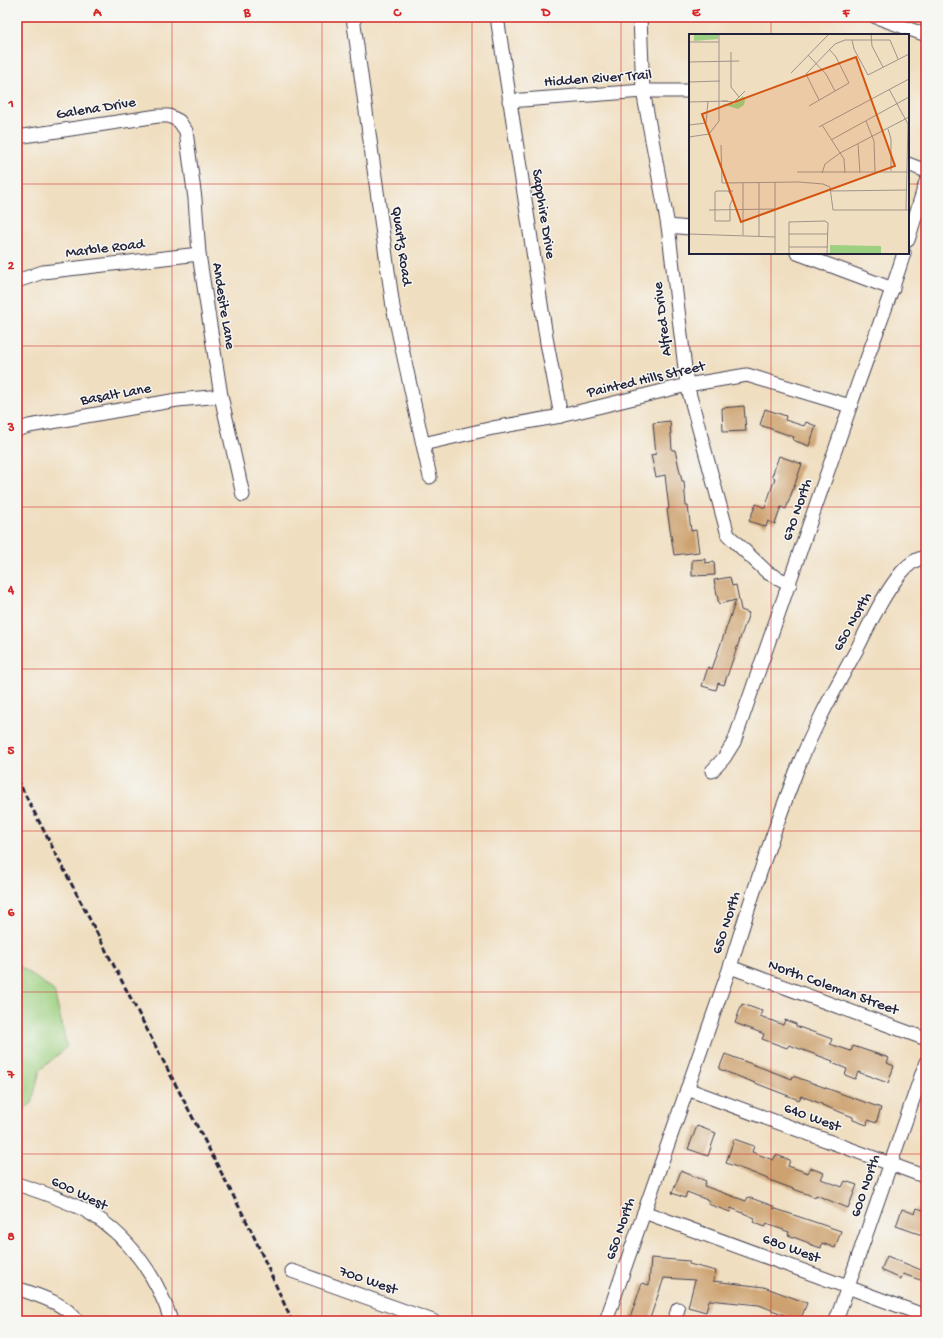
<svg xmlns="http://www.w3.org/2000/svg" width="943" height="1338" font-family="'Gochi Hand',sans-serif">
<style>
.green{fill:#9dd080;stroke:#60795e}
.building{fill:#cda270}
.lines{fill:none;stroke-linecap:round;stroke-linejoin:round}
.minor-casing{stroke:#413e4f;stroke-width:15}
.minor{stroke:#fff;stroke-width:13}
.rail{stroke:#22223b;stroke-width:3;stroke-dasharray:6 3;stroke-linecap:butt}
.grid{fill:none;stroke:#d62828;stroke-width:1;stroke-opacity:0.55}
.labels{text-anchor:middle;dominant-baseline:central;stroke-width:3;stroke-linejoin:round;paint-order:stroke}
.street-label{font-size:15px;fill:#22223b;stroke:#f6f6f2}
.inset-road{fill:none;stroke:#9e938b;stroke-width:1}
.view{fill:#d45411;fill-opacity:0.15;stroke:#d45411;stroke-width:2}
.inset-edge{fill:none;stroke:#22223b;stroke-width:2}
.neatline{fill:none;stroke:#d62828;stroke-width:1.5}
.grid-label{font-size:13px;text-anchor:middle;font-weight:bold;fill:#d62828}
</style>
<rect width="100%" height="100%" fill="#f6f6f2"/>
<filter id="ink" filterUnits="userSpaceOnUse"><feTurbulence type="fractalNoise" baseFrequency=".025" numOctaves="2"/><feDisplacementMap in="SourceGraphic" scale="8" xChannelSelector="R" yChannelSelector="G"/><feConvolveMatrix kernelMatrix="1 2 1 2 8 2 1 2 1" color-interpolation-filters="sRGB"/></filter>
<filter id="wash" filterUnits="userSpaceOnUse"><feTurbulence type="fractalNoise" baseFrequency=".012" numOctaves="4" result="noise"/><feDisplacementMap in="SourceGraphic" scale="16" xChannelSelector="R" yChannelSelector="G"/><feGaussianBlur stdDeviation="0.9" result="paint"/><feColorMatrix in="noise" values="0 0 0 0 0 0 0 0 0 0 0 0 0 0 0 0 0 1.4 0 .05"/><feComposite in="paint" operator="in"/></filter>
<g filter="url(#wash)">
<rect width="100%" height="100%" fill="#f0dec0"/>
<!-- green -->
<path class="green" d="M17,964L54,991L67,1047L40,1070L32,1103L17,1114Z"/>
<g id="blocks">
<!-- building -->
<g class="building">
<path d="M744,406L746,431L723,432L722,408Z"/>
<path d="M765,409L786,416L785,420L804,426L806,422L816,426L809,446L793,440L794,437L760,425Z"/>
<path d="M670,421L672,450H675L682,481H684L686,506H688L691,531L696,530L699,552L674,555L667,509H669L665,475L656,477L651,455L656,454L653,423Z"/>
<path d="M779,456L802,464L786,509L781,507L775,524L768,521L766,527L749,521L756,504L765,508L775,478L772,476Z"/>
<path d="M705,559V563L714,562L715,575L692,576V560Z"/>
<path d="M730,577L732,586L736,585L741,610L749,613L724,685L718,683L716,690L702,686L708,667L712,669L736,600L719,604L714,580Z"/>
<path d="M742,1004L762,1011L760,1016L783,1025L785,1020L796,1024V1026L832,1039L830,1044L851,1051L853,1046L889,1058L887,1063L894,1066L888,1083L858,1072L855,1079L845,1075L847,1069L832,1063L833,1061L789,1045L787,1048L762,1039L764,1034L735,1023Z"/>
<path d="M725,1054L792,1079L793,1076L881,1108L876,1123L868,1120L867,1125L853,1120V1117L822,1105V1104L801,1096L799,1100L719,1069Z"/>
<path d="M697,1126L716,1133L708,1156L688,1149Z"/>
<path d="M734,1139L754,1146L752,1152L773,1160L776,1155L790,1160L788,1166L808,1173L810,1168L824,1173L821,1179L842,1187L845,1181L857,1185L848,1208L816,1195L815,1197L780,1184L753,1173L726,1163Z"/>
<path d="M681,1171L706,1181L704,1186L746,1201L748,1197L773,1206V1208L841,1231L835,1248L822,1243L821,1248L809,1244V1243L788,1235L789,1232L767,1224L765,1227L753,1222L755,1218L731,1208L730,1212L708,1204L710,1201L687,1192L685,1198L672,1193Z"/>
<path d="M917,1208L926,1211V1223L922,1235L896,1226L902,1209L915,1214Z"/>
<path d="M887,1256L926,1272V1282L903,1274L901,1279L881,1270Z"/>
<path d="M651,1258L689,1261V1264L716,1271L713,1281L764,1287L807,1303L800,1321L759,1305L709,1300L706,1312L688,1307L695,1280L664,1278L649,1321H638L630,1318L642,1283L649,1285Z"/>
</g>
</g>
</g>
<g filter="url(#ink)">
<use href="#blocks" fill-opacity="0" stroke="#413e4f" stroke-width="1"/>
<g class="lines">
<defs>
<g id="minor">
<path d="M353,17L393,307L430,477"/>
<path d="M497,17L547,343L561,416"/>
<path d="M640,17L643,91L668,226L687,385L728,535L768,573L790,584"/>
<path d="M876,17L926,35"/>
<path d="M509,101L643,91H690"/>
<path d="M17,137L158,116H169L179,121L186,131L195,199L199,254L221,396L243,495"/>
<path d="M908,164L926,171"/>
<path d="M668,226L690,228"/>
<path d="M908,240L926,182"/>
<path d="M797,253L893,289"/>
<path d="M17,281L43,272L199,254"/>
<path d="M17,430L29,426L177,400L221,396"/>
<path d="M423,444L493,428L561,416L687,385L747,375L850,406"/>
<path d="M712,771L724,758L734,742C773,631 811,519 850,407C867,356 888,305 904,253"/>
<path d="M730,967L926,1039"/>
<path d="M687,1089L926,1177"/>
<path d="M17,1184C41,1192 66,1200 88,1212C128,1235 158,1277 171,1321"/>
<path d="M644,1212L926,1316"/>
<path d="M292,1271L433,1321"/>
<path d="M17,1288C38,1296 64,1302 77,1321"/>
<path d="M606,1321L730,967C749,905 769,843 792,783C809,736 833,692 857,649C870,623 883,595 901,573C907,566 916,557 926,558"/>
<path d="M674,1321L678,1309"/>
<path d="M836,1321L926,1062"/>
</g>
</defs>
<!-- minor casing -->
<use href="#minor" class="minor-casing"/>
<!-- minor -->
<use href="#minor" class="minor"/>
<!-- rail -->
<path class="rail" d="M17,779L250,1228L292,1321"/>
</g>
</g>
<!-- grid -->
<path class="grid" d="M172,17V1321M322,17V1321M472,17V1321M621,17V1321M771,17V35M17,184H690M908,184H926M771,253V1321M17,346H926M17,507H926M17,669H926M17,831H926M17,992H926M17,1154H926"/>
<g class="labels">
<!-- street labels -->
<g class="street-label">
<text transform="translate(598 79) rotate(-4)">Hidden River Trail</text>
<text transform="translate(96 109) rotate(-9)">Galena Drive</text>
<text transform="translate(543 214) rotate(81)">Sapphire Drive</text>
<text transform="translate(401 246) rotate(82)">Quartz Road</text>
<text transform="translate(105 249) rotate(-7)">Marble Road</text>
<text transform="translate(223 306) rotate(81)">Andesite Lane</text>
<text transform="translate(663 319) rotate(-97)">Alfred Drive</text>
<text transform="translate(646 380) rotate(-13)">Painted Hills Street</text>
<text transform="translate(116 395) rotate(-10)">Basalt Lane</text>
<text transform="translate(798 510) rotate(-71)">670 North</text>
<text transform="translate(853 622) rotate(-61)">650 North</text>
<text transform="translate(727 923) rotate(-72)">650 North</text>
<text transform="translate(833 988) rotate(20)">North Coleman Street</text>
<text transform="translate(812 1118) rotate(20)">640 West</text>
<text transform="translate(866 1186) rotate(-71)">600 North</text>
<text transform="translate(79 1194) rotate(26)">600 West</text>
<text transform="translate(621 1229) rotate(-71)">650 North</text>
<text transform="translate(791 1249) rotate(20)">680 West</text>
<text transform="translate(368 1281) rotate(19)">700 West</text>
</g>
</g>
<!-- overview -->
<g transform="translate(689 34)">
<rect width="220" height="220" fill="#f0dec0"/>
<path d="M5,0H29V5L5,7ZM54,62L56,66L55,71L49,75L33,70H45ZM141,211L192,212V220H141Z" fill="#9dd080"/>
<path class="inset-road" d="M182,0L183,12L194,33M163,6L165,15L179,41L220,20M0,8H30M42,18V53L50,63M119,21L137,40L146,57M0,28L50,27M102,39L140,0M0,48L31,47M200,55L219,90L217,176M130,66L117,40L146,10L156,6H201L209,25M33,67L45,68L56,57M0,68L39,67M120,72L160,49L147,23L140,15M177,87L185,107L186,138M0,91L17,89L19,67M133,91L155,125L156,139M130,93L220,45M199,95L202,105V137M0,103L20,100L30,87V0M142,106L220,63M169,110L171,139M32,111L33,149L110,148L134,150L141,153L144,176H220M108,138H220M133,139L136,130L151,119L220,83M39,157L44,164L41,171V187H26V158L28,157H44M142,157L218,156M20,176L86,175M0,200L86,203M100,200H139M54,201V149M70,202V148M100,213H139M86,220V148M100,220V188L136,187L139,189L138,220"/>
<path class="view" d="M167,23L206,132L52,188L13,80Z"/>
<rect width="220" height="220" class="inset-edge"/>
</g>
<!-- margin -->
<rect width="943" height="1338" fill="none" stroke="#f6f6f2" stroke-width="44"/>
<rect x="22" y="22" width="899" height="1294" class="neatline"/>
<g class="grid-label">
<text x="97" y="16">A</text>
<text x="247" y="16">B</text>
<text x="397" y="16">C</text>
<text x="546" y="16">D</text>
<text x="696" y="16">E</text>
<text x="846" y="16">F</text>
<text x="11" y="107">1</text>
<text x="11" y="269">2</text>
<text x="11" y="431">3</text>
<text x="11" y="593">4</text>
<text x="11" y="754">5</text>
<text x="11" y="916">6</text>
<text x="11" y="1078">7</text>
<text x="11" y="1240">8</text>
</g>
</svg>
